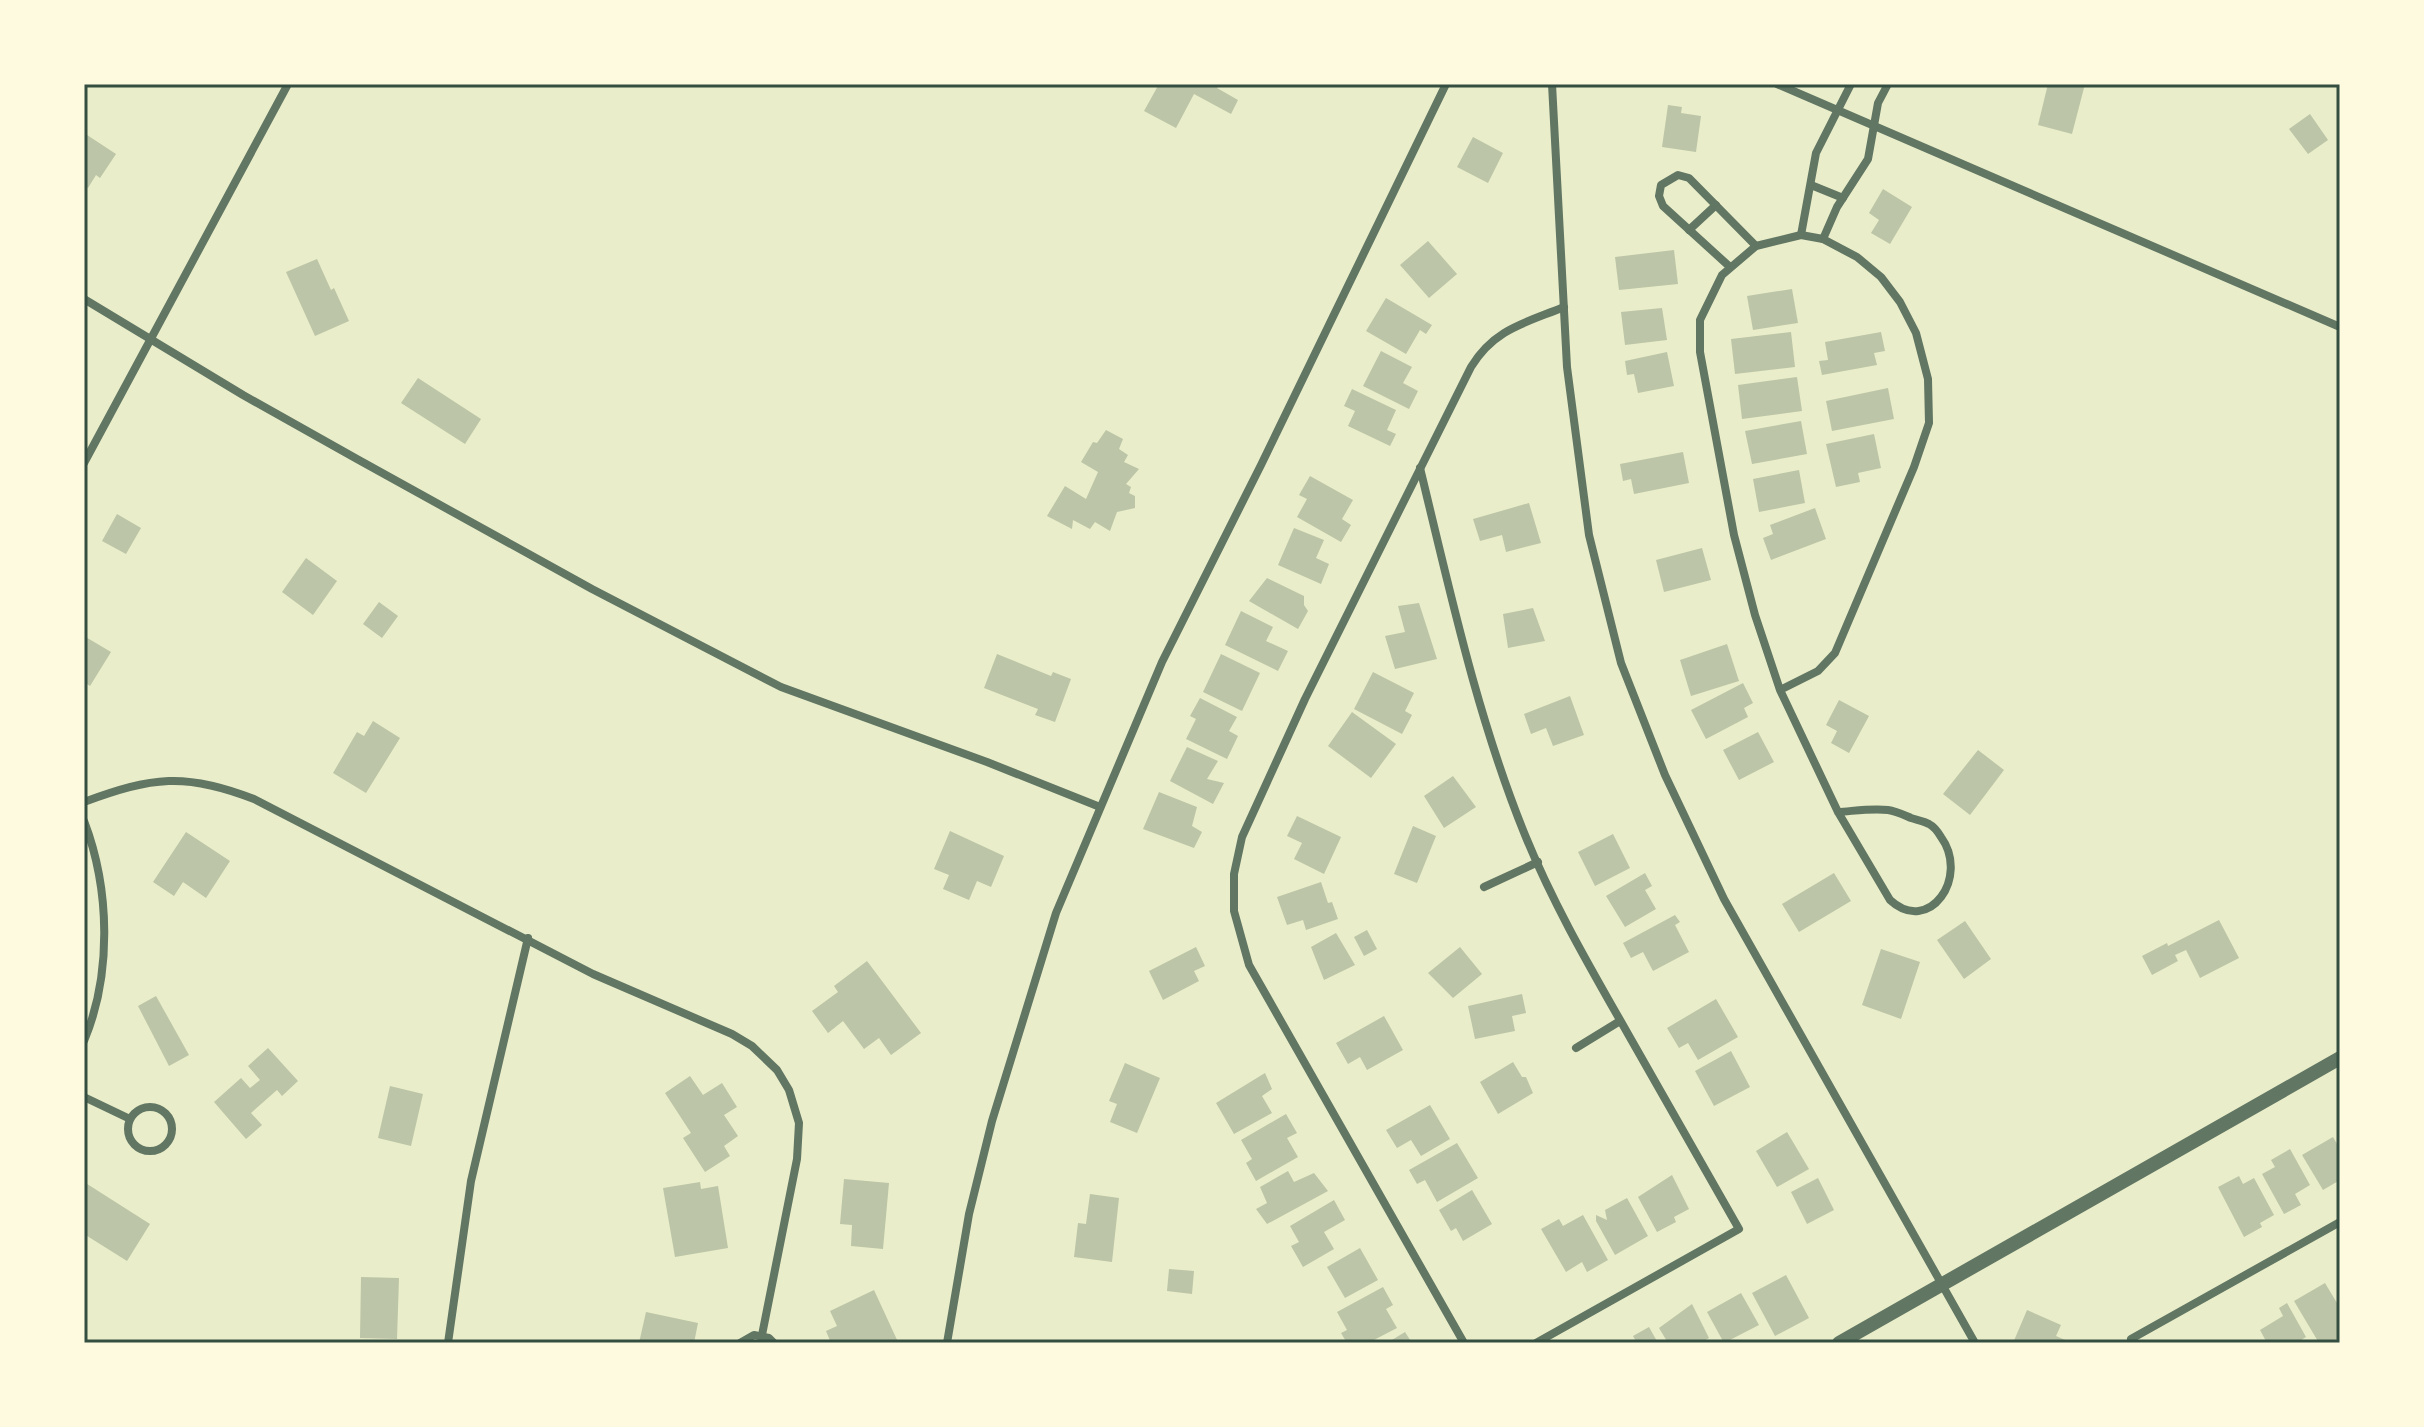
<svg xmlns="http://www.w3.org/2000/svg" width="2424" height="1427" font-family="Rubik,sans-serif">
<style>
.building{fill:#bcc5a7}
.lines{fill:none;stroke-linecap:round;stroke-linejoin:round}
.minor{stroke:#617663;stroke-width:8}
.tertiary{stroke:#617663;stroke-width:14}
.neatline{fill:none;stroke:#344e41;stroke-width:3}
</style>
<rect width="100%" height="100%" fill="#e9edc9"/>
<!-- building -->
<g class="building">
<path d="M1159,84H1219L1217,88L1238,100L1231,114L1194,94L1176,128L1144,111Z"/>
<path d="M2048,84H2085L2072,134L2038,125Z"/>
<path d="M1668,105L1682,107L1681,113L1701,116L1696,152L1662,147Z"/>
<path d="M2310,114L2328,140L2308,154L2289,129Z"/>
<path d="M84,133L116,154L100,178L96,175L88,188L84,185Z"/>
<path d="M1473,137L1503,153L1488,183L1457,167Z"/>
<path d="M1883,189L1912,207L1890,244L1871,233L1879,220L1869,213Z"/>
<path d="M1428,241L1457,274L1429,298L1400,265Z"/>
<path d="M1674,250L1678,284L1619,290L1615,257Z"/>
<path d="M317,259L331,290L334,288L349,321L315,336L286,272Z"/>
<path d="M1792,289L1798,323L1753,330L1747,296Z"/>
<path d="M1386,298L1432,325L1426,334L1420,330L1406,354L1366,331Z"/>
<path d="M1662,308L1667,340L1625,345L1621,312Z"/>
<path d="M1791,332L1795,367L1735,374L1731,339Z"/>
<path d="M1881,332L1885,351L1874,353L1877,365L1822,375L1819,361L1828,360L1825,342Z"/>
<path d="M1381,351L1412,367L1403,383L1418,391L1409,409L1363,386Z"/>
<path d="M1667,352L1674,386L1638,393L1634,374L1627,375L1625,361Z"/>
<path d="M1797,377L1802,411L1742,419L1738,385Z"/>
<path d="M418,378L481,419L465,444L401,403Z"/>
<path d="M1888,388L1894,419L1832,431L1826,401Z"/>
<path d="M1352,389L1396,410L1387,430L1396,434L1390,446L1348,426L1355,411L1344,406Z"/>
<path d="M1801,421L1807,454L1752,464L1745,431Z"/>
<path d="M1106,430L1123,439L1119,449L1128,455L1124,462L1139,469L1126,484L1131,487L1129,493L1135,496V508L1117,512L1110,531L1095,522L1090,529L1073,520L1072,529L1047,516L1065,486L1086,499L1098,472L1081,462L1093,442L1097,443Z"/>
<path d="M1874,434L1881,468L1858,473L1860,482L1836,487L1826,444Z"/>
<path d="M1683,452L1689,483L1634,494L1631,479L1623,481L1620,464Z"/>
<path d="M1799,470L1805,503L1759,512L1753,479Z"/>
<path d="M1310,476L1353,500L1342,519L1351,525L1341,542L1297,517L1307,499L1299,495Z"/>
<path d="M1529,503L1541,543L1506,552L1502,535L1480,541L1473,519Z"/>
<path d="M1815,508L1826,539L1771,560L1763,538L1773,534L1770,525Z"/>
<path d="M117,514L141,528L126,554L102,541Z"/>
<path d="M1294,528L1324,540L1316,558L1329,564L1321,584L1278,565Z"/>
<path d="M1702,548L1711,580L1664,592L1656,560Z"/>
<path d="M306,558L337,581L313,615L282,592Z"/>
<path d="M1267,578L1304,596V605L1308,611L1298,629L1249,601Z"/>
<path d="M379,602L398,616L382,638L363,624Z"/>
<path d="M1419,603L1437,659L1395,669L1385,636L1405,632L1398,606Z"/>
<path d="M1533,608L1545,641L1508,648L1503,614Z"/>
<path d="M1241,611L1273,627L1266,641L1288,651L1278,671L1225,645Z"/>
<path d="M84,636L111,652L90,686L84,682Z"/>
<path d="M1727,644L1739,681L1691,696L1680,660Z"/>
<path d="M997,654L1051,676L1053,672L1071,679L1055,722L1035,715L1038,709L984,688Z"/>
<path d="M1221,654L1260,673L1242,711L1203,692Z"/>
<path d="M1373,672L1414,693L1405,711L1412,715L1402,734L1354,709Z"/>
<path d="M1743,683L1753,703L1744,708L1748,717L1706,739L1691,710Z"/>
<path d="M1570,696L1584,735L1553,746L1546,728L1531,734L1524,714Z"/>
<path d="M1200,698L1237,717L1229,731L1238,736L1227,759L1186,739L1196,719L1190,716Z"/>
<path d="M1839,700L1869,716L1849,753L1831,743L1837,731L1826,725Z"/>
<path d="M1352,712L1396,744L1371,778L1328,746Z"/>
<path d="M373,721L400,738L366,793L333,773L357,732L364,736Z"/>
<path d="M1758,732L1774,762L1739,780L1723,750Z"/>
<path d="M1187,747L1218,761L1207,779L1224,783L1213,804L1170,781Z"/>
<path d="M1978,750L2004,770L1970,815L1943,794Z"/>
<path d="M1453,776L1476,807L1444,828L1424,796Z"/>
<path d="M1159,792L1197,807L1192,826L1202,832L1194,848L1143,829Z"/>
<path d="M1297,816L1341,837L1324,874L1294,859L1302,843L1287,836Z"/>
<path d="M1413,826L1436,836L1417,883L1394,874Z"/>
<path d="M950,831L1004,856L991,887L977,881L969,900L943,889L949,875L934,869Z"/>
<path d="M186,832L230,861L206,898L183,882L174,896L153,882Z"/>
<path d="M1613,834L1630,868L1595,886L1578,852Z"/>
<path d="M1645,873L1652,886L1645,890L1656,909L1625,927L1606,896Z"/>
<path d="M1834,873L1851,901L1799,932L1782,904Z"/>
<path d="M1321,882L1328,903L1332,902L1338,919L1306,930L1303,920L1287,925L1277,897Z"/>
<path d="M1675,915L1680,922L1675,925L1689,952L1653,971L1643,952L1631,958L1623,943Z"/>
<path d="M2219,920L2239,958L2200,978L2186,950L2175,955L2178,961L2152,975L2142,956L2167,943L2168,946Z"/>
<path d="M1965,921L1991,959L1964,979L1937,940Z"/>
<path d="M1367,930L1377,949L1364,956L1354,937Z"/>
<path d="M1336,933L1355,965L1324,980L1311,947Z"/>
<path d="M1196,947L1205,966L1194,971L1199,981L1163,1000L1149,971Z"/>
<path d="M1460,947L1482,974L1453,998L1428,973Z"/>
<path d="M1881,949L1920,962L1901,1019L1862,1005Z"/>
<path d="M867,961L921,1033L891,1055L879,1038L864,1049L843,1021L828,1033L812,1011L838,992L834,986Z"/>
<path d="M1522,994L1526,1013L1512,1016L1515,1031L1475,1039L1468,1006Z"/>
<path d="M156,996L189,1055L169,1066L138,1006Z"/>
<path d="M1716,999L1738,1037L1698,1060L1688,1043L1679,1048L1667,1028Z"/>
<path d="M1384,1016L1403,1050L1367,1070L1360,1057L1348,1064L1336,1043Z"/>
<path d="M268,1048L298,1081L282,1096L277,1090L251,1113L262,1125L246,1139L214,1102L241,1078L250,1088L260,1080L248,1066Z"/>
<path d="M1731,1051L1750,1087L1714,1106L1695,1071Z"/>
<path d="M1513,1062L1522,1077H1526L1533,1093L1498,1114L1480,1082Z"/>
<path d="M1125,1063L1160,1078L1137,1133L1110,1122L1117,1104L1109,1101Z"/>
<path d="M1265,1073L1272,1089L1262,1096L1272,1113L1234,1134L1216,1103Z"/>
<path d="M690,1076L703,1095L722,1083L737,1107L724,1115L738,1136L724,1146L730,1156L705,1172L683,1138L691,1133L665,1093Z"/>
<path d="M390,1086L423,1094L411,1146L378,1138Z"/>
<path d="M1430,1105L1450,1139L1421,1156L1411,1140L1397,1148L1386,1130Z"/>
<path d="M1286,1114L1297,1133L1287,1138L1298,1157L1256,1181L1246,1163L1252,1159L1241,1140Z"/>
<path d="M1787,1132L1809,1169L1777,1187L1756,1151Z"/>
<path d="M2333,1137L2340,1149V1180L2323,1190L2302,1155Z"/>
<path d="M1457,1143L1478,1178L1437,1202L1425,1180L1417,1184L1409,1170Z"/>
<path d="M2290,1149L2310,1185L2295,1194L2301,1205L2284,1214L2262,1174L2275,1167L2271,1160Z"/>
<path d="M1288,1171L1294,1182L1314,1173L1328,1191L1267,1224L1256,1209L1267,1203L1260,1187Z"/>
<path d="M1672,1175L1689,1209L1674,1217L1676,1222L1657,1232L1638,1197Z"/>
<path d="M2239,1176L2243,1184L2254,1178L2274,1215L2260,1223L2262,1227L2244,1237L2218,1187Z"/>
<path d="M1818,1178L1834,1210L1807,1224L1791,1192Z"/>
<path d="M844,1179L889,1183L883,1249L851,1246L852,1225L840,1224Z"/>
<path d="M84,1182L150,1224L127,1261L84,1234Z"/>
<path d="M700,1182L701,1189L718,1186L728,1248L675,1257L663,1188Z"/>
<path d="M1472,1190L1492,1224L1463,1241L1456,1228L1451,1231L1439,1210Z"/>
<path d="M1090,1194L1119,1198L1112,1262L1074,1257L1078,1223L1086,1224Z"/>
<path d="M1627,1198L1648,1236L1615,1255L1596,1221V1215L1607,1220L1605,1210Z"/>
<path d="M1334,1200L1345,1220L1324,1232L1334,1249L1303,1267L1291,1246L1299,1242L1290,1226Z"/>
<path d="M1583,1215L1608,1260L1587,1272L1582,1262L1566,1272L1541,1229L1559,1219L1563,1226Z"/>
<path d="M1360,1248L1378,1280L1345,1298L1327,1267Z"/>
<path d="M1169,1269L1194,1271L1192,1294L1167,1291Z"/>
<path d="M1786,1275L1809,1318L1775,1336L1752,1293Z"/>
<path d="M361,1277L399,1278L397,1339L360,1338Z"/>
<path d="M2325,1283L2340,1308V1337L2330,1343H2319L2294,1301Z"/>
<path d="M1383,1287L1393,1305L1386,1309L1397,1328L1368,1343H1347L1341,1333L1347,1330L1337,1312Z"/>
<path d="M874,1290L898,1342L831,1343L826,1331L837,1326L830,1311Z"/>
<path d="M1741,1293L1759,1325L1724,1343L1707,1312Z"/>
<path d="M2287,1303L2306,1337L2296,1343H2267L2260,1330L2283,1316L2279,1308Z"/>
<path d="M1692,1304L1709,1338L1700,1343H1668L1659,1328Z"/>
<path d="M2027,1310L2061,1325L2056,1336L2072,1343H2013Z"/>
<path d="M646,1312L698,1323L694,1343H639Z"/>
<path d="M1649,1327L1658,1343H1637L1633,1336Z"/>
<path d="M1405,1332L1412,1343H1387Z"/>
</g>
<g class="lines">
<!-- minor -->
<g class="minor">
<path d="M1552,84L1567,367L1589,535L1621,663L1665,775L1724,899L1975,1343"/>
<path d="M1777,84L2340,327"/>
<path d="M1811,185L1843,198"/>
<path d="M1689,230L1716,205"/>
<path d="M1801,235L1816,153L1851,84"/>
<path d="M1823,239L1837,207L1868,159L1878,103L1888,84"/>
<path d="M1730,267L1663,206L1659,196L1661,185L1678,175L1689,178L1756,246"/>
<path d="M84,299L243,395L357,459L592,589L781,687L987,762L1100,807"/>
<path d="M84,463L288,84"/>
<path d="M1420,468C1450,591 1477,717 1525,835C1553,904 1591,969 1628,1034C1665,1099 1702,1164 1739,1229L1536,1343"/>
<path d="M1780,690L1818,671L1835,653L1914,467L1929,423L1928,379L1916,333L1900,302L1881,277L1857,257L1823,239L1801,235L1756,246L1722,275L1700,320V352L1734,535L1755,615L1780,690L1838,812L1890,900C1929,936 1970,877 1941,837C1938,832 1935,827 1929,824C1924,821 1917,820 1911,818C1904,815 1896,811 1888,810C1872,808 1854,811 1838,812"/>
<path d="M84,802C152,777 185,772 254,799L593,974L732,1034L752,1046L777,1070L789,1090L799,1123L797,1159L762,1335"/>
<path d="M84,821C110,889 112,974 84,1041"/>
<path d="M1484,887L1538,862"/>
<path d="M1576,1048L1620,1021"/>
<path d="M84,1097L130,1119"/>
<circle cx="150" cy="1129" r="22"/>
<path d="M448,1343L471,1181L528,938"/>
<path d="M740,1343L754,1335L769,1338L774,1343"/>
<path d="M947,1343L969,1214L992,1121L1056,913L1162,662L1261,465L1446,84"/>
<path d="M1464,1343L1249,965L1234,911V874L1242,837L1305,699L1471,367C1494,329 1525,323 1564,307"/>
<path d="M2133,1343L2131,1339L2340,1222"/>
</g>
<!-- tertiary -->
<path class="tertiary" d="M1839,1343L2340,1058"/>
</g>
<!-- border -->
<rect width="2424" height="1427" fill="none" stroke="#fefae0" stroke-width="172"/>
<rect x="86" y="86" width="2252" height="1255" class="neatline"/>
</svg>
